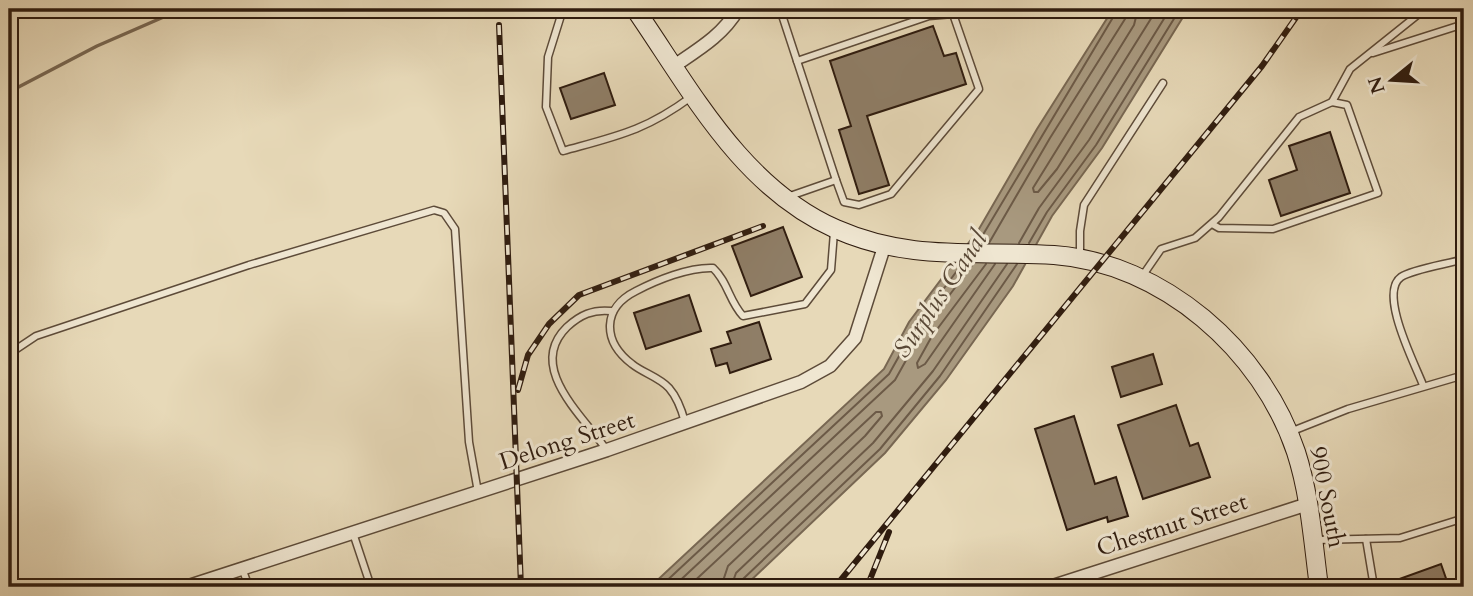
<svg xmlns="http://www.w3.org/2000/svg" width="1473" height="596" font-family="Cardo,serif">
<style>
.water{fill:#a8997f;stroke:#786752;stroke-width:2}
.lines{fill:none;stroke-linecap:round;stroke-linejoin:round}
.shore{stroke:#6c5a47;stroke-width:2}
.stream{stroke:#786752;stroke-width:3.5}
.building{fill:#8f7e67;stroke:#2f1c0f;stroke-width:2}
.lane-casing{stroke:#5d4b39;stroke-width:9}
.street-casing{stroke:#5d4b39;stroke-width:15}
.secondary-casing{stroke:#2f1c0f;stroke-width:20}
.lane{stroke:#efe6d1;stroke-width:6}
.street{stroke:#efe6d1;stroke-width:12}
.secondary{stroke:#efe6d1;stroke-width:18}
.rail-casing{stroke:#2f1c0f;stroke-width:6}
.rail{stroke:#efe6d1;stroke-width:3.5;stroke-dasharray:10;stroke-linecap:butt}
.labels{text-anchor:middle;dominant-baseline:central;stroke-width:6;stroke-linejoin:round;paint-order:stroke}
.street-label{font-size:24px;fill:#2f1c0f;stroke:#efe6d1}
.water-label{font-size:26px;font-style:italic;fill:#594836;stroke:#efe6d1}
</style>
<rect width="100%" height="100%" fill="#e7d9b8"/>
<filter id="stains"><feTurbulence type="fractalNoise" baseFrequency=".00286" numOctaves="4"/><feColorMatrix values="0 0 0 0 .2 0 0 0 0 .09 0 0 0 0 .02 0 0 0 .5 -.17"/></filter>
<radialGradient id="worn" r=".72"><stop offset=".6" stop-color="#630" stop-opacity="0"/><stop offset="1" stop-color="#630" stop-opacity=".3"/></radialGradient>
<!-- water -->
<path class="water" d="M1113,9H1188L1102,148L1052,216L1013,286L946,380L885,453L744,587H650L884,369L909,322L979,229L1037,129Z"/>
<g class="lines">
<!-- shore -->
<g class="shore">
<path d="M1138,9L1134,25L1033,188L1034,192H1038L1057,169L1157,9"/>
<path d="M978,243L1118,9"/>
<path d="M989,243L1050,138L1125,19L1127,9"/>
<path d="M1019,243L1039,208L1089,140L1170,9"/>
<path d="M1029,243L1047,212L1096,145L1180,9"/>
<path d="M986,264L932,336L917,363L918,368L925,364L995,264"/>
<path d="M660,587L889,374L916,326L962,264"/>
<path d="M673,587L895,380L923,330L973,264"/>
<path d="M688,587L876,412H881L882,416L865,436L728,566L721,587"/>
<path d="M731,587L736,573L873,443L933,371L1007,264"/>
<path d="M740,587L743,579L880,449L940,376L1017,264"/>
</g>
<!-- stream -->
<path class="stream" d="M9,92L97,46L182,9"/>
</g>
<!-- building -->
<g class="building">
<path d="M933,26L944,56L956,53L966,84L867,116L889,185L859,194L839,130L851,126L830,61Z"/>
<path d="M604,73L615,105L571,119L560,88Z"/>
<path d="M1330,132L1350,193L1281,216L1269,180L1297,170L1289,146Z"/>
<path d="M783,227L802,277L751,296L732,246Z"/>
<path d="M689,295L701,331L646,349L634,313Z"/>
<path d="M759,322L771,359L730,373L727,363L716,366L711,349L731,343L727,332Z"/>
<path d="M1153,354L1162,384L1121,397L1112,367Z"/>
<path d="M1176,405L1190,446L1198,443L1210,477L1143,499L1118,425Z"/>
<path d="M1074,416L1095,484L1116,477L1128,516L1108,522L1107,517L1067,530L1035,429Z"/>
<path d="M1441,564L1449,587H1380V586Z"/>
</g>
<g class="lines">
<defs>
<g id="lane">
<path d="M563,9L548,57L546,107L563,151C617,136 645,131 691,97"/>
<path d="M780,9L836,180L790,196"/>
<path d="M1462,9L1464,16"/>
<path d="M1373,53L1464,24"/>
<path d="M797,61L929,16L953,14L979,89L891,194L859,205L844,202L836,180"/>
<path d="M1332,102L1350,69L1425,9"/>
<path d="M1080,257V231L1084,205L1163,83"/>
<path d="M1141,278L1161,249L1195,238L1219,217L1299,117L1332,102L1347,105L1378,193L1273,229L1219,228L1212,224"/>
<path d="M9,354L36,336L249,265L434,210L444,213L455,229L469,442L478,492"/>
<path d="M1423,385C1415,364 1378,293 1401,277C1413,269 1448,264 1464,259"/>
<path d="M685,422C682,411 676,396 669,388C659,377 643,373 632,364C602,341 602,308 636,291C657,280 689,267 713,268C728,282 729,301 743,316L805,304L831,270L834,232"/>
<path d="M1290,432L1348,409L1464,375"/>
<path d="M606,449C582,415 526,367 567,327C580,315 593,309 611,311"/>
<path d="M353,533L371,587"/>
<path d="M1366,539L1374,587"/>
<path d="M1315,540L1400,538L1458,520L1464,523"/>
<path d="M242,568L249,587"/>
</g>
<g id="street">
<path d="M674,66C699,49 723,35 738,9"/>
<path d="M186,587L607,450L801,382L830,366L855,338L884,247"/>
<path d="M1050,587L1308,504"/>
</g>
<path id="secondary" d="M635,9C691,90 741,187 836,229C911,262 975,250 1054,255C1163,263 1262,350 1296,452C1310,495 1313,542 1319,587"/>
</defs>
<!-- lane casing -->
<use href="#lane" class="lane-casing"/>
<!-- street casing -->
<use href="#street" class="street-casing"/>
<!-- secondary casing -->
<use href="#secondary" class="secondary-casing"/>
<!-- lane -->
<use href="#lane" class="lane"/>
<!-- street -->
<use href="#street" class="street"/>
<!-- secondary -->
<use href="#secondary" class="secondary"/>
<defs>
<g id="rail">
<path d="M499,25L521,587"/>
<path d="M518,390L528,355L549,324L579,295L763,226"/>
<path d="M835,587L1262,66L1302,9"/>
<path d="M867,587L889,532"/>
</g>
</defs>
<!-- rail casing -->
<use href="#rail" class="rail-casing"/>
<!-- rail -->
<use href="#rail" class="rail"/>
</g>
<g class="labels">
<!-- street labels -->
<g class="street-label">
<text transform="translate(567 441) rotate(-18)">Delong Street</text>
<text transform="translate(1327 497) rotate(79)">900 South</text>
<text transform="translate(1172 525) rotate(-18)">Chestnut Street</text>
</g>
<!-- water labels -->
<g class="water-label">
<text transform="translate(940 294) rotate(-56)">Surplus Canal</text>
</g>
</g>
<!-- margin -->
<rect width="1473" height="596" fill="none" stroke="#e7d9b8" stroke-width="35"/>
<rect x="10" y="10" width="1452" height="575" fill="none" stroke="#2f1c0f" stroke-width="3.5"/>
<rect x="18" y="18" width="1438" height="561" fill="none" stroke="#2f1c0f" stroke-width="2"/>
<!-- north arrow -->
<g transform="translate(1392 80) rotate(252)" stroke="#efe6d1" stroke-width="5" paint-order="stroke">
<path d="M0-5L12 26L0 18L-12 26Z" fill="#2f1c0f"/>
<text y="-10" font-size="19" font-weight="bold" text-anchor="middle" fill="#2f1c0f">N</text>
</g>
<rect width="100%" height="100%" filter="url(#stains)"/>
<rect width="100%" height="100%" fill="url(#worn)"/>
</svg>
